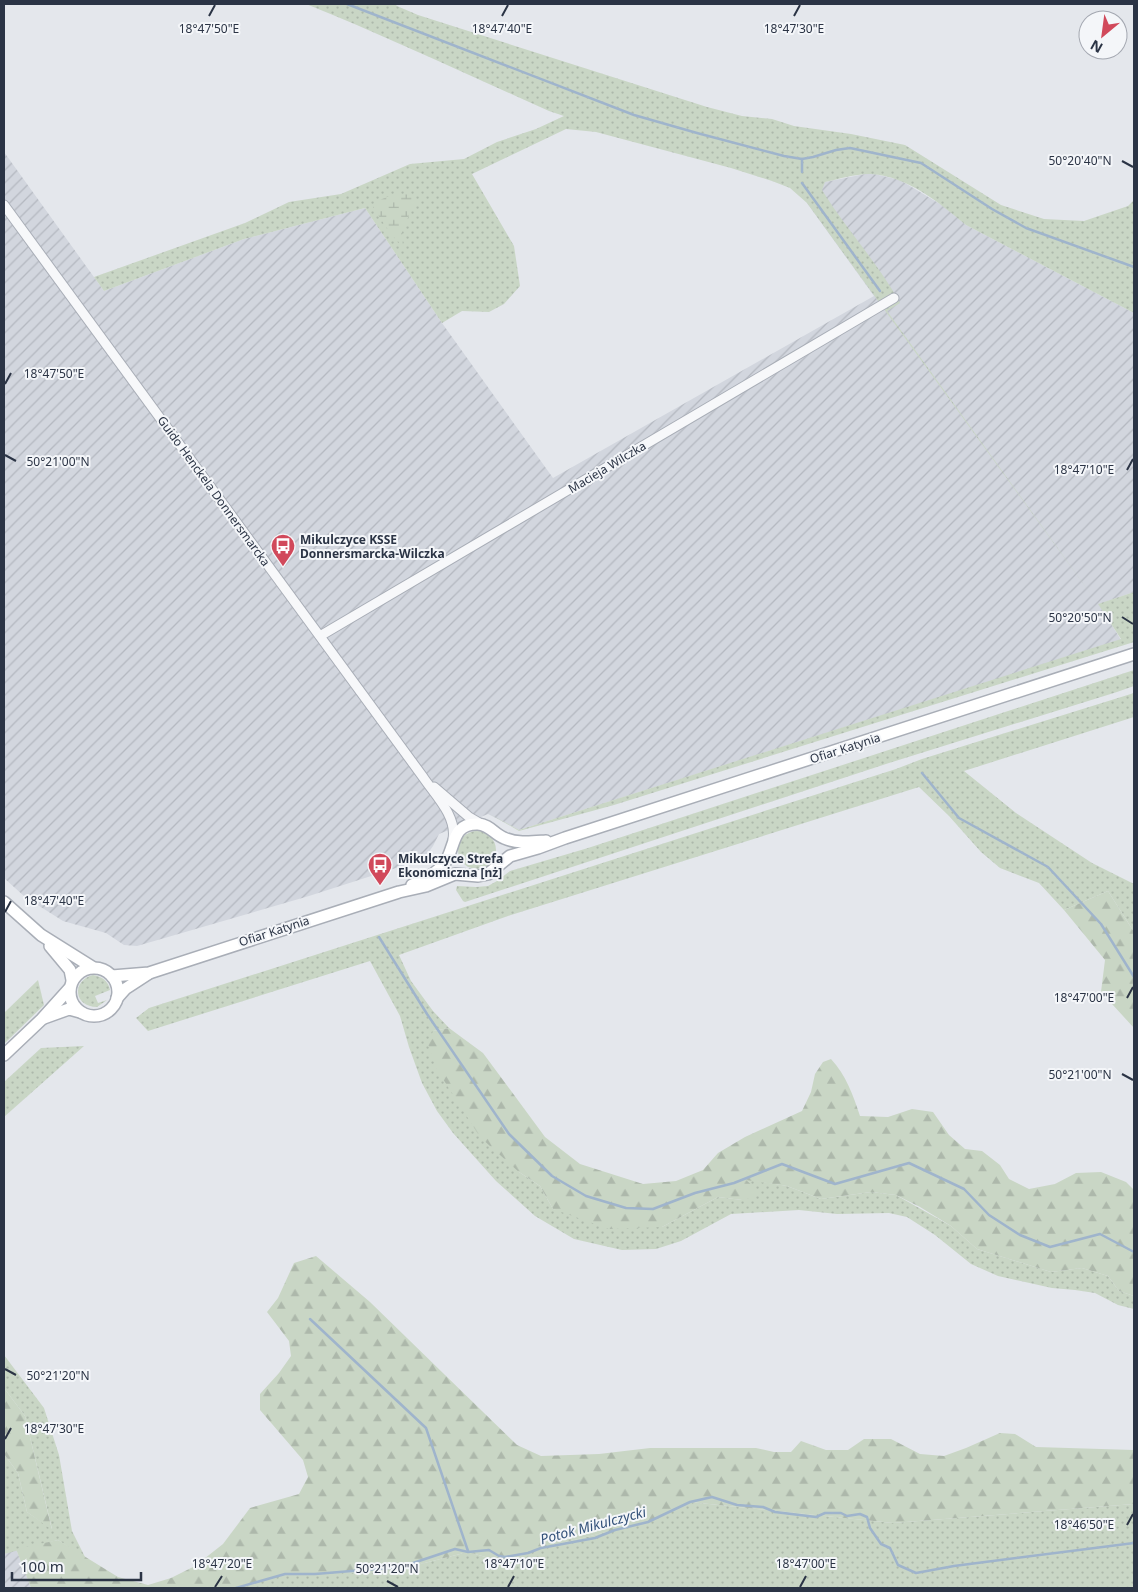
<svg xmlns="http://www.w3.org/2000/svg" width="1138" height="1592" font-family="'Noto Sans',sans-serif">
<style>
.industrial{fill:url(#industrial-furrows)}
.grass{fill:url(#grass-dots)}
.forest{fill:url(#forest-firs)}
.wetland{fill:url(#wetland-marsh)}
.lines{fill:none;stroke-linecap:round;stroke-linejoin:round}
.stream{stroke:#9fb4cc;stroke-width:2.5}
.street-casing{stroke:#a9aeb7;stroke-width:11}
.secondary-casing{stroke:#a9aeb7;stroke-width:14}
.street{stroke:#f7f8fa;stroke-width:9}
.secondary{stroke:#fff;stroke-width:11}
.ticks{fill:none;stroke:#2b3445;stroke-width:2}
.labels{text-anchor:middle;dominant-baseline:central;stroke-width:4;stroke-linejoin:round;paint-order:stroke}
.street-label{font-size:12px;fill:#2b3445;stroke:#f4f6f9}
.poi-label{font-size:12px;font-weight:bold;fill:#2b3445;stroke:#f4f6f9;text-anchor:start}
.water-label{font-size:14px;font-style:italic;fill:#34527a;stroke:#f4f6f9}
.ticks-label{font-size:12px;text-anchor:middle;fill:#2b3445;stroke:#f4f6f9;stroke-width:4;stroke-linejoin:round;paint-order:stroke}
</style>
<defs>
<pattern id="industrial-furrows" width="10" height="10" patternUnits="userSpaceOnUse" patternTransform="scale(1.25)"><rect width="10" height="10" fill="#d2d6de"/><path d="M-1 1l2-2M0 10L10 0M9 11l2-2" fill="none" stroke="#b4b8c0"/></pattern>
<pattern id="grass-dots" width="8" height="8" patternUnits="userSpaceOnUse" patternTransform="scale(1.25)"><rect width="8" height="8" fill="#c9d6c5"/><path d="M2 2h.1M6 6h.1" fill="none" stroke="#adb8ab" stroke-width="1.8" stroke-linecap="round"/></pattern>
<pattern id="forest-firs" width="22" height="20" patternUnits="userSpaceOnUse" patternTransform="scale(1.25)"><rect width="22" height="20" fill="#c9d6c5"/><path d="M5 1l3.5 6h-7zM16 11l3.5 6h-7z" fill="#adb8ab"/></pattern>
<pattern id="wetland-marsh" width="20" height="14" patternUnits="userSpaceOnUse" patternTransform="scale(1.25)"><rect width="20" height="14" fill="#c9d6c5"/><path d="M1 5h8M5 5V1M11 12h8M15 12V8" fill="none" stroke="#adb8ab"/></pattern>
</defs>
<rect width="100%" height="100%" fill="#e4e7ec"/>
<!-- industrial -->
<g class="industrial">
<path d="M4,152L104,291L244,239L365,208L442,323L553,478L874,296L807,203L825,182L870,173L900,180L945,207L966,225L1134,313V592L1099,604L1121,640L519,830L488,814L439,834L433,846L424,859L309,896L137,946L124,945L106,933L63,921L25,897L4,878Z"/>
<path d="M16,1549L31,1588H4V1554Z"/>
</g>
<!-- grass -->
<g class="grass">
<path d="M306,4H395L397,6L418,15L707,107L742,116L772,119L794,126L851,134L905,145L1001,205L1044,219L1084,221L1128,206L1134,200V313L966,225C938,202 909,177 871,174C859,173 838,179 825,182L822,190C846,229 878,263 900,303L887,311L1098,604L1134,592V642L614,805L519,831L488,813L519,830L1121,639L1098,604L807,203L790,188L772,181L731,168L596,132L566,129L472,174L514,246L520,286L504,304L489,312L462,311L442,323L365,208L244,239L104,291L94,277L245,223L289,202L341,194L410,164L464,159L497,142L536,129L564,116L549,111C468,75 388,37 306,4Z"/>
<path d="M1134,670V686L1117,692L889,763L465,902L463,901L456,890L457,886L476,887L488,886L497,881L510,871L588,848Z"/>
<path d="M1134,693V717L964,771L1016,813L1092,863L1134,884V932L1108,891L1064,910L1039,883L1000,868L981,852L949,816L919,787L511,915L399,955L411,981L433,1011L449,1028L433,1031L519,1172L540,1186L553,1209L662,1227L718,1197L742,1200L745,1179L787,1186L821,1199L871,1192L896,1195L951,1226L977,1249L1051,1272L1082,1268L1108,1276L1119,1291L1134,1296V1309L1118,1305L1095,1293L1075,1290L1052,1288L998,1276L971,1264L935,1235L907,1217L889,1213L837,1214L799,1210L731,1214L681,1241L656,1249L622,1250L574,1239L535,1216L496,1181L453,1133L437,1111L422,1083L409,1047L400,1016L370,961L148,1031L136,1018L149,1008L896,769L922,759Z"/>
<circle cx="477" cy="850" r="19"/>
<path d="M93,975C102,977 108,980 110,990L95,996L98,1003L107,1000L97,1007C74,1007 71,981 93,975Z"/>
<path d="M38,980L44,1005L4,1044V1013Z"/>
<path d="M84,1046L4,1117V1082L41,1048Z"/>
<path d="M4,1355L44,1408L59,1455L72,1531L86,1559L58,1540L4,1554V1454L18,1473L27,1512L52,1529L25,1416L4,1388Z"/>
<path d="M690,1502L893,1523L1134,1504V1588H236L285,1574L389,1572L468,1552L503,1562L541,1548L648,1522Z"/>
</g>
<!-- forest -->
<g class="forest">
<path d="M1108,891L1134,932V1028L1101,992L1105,960L1064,910Z"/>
<path d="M449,1028L483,1053L545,1137L580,1164L643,1184L676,1181L703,1170L718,1153L745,1137L802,1111L811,1092L815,1074L823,1062L831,1059C846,1075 853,1095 860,1116L888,1117L912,1109L933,1112L949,1135L965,1149L982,1151L1000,1165L1009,1179L1029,1189L1055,1184L1076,1173L1101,1172L1126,1182L1134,1190V1296L1119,1291L1108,1276L1082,1268L1051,1272L977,1249L951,1226L920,1207L896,1195L871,1192L821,1199L787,1186L746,1180L755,1188L756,1197L742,1200L718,1197L662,1227L609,1229L553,1209L540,1186L519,1172L480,1137L436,1068L428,1044L433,1031Z"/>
<path d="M316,1256L370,1302L517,1445L541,1456L599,1454L650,1448H756L774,1452H791L801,1441L826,1450H848L864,1439H891L920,1454L944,1456L966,1448L1000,1433L1015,1434L1036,1447L1134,1450V1504L893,1523L690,1502L648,1522L541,1548L503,1562L468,1552L389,1572L285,1574L236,1588H31L16,1549L58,1540L118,1577L148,1585L171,1578L195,1566L223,1544L250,1508L299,1494L308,1477L303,1460L260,1410V1394L279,1373L291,1356L289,1341L267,1312L278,1298L294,1263Z"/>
<path d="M4,1388L25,1416L52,1530L27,1512L18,1473L4,1454Z"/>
</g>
<!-- wetland -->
<path class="wetland" d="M402,194L412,195L415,201L402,232L403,249L386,227L373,207C380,197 390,196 402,194Z"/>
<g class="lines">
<!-- stream -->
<g class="stream">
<path d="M347,4L634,115L697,133L784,156L802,159L813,157L836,150L850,148L921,163L992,209L1026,228L1134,267"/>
<path d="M802,172V159"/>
<path d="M802,183L880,291"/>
<path d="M922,773L959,818L1048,867L1101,924L1134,977"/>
<path d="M379,937L427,1014L509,1134L552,1176L586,1196L626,1208L653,1209L695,1193L734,1183L782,1164L835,1184L909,1163L964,1189L989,1215L1020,1235L1050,1247L1100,1234L1134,1252"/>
<path d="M310,1319L426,1428L468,1551"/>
<path d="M236,1588L285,1574H315L401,1567L455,1549L468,1552L489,1550L499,1556L505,1557L528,1553L541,1548L595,1538L615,1530L648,1522L690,1502L712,1497L737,1505L763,1507L775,1512L816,1517L825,1513H841L847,1516L860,1514L867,1517L870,1528L881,1544L890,1548L898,1565L916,1573L954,1566L1134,1543"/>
</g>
<defs>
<g id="street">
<path d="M4,205L423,777C435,795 457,816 453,839"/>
<path d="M320,636L894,298"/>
<path d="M434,787L469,817L481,824"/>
</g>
<g id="secondary">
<path d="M412,885C423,880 436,874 444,864C456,849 450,823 478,824C490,825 494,834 504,838C517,844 532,842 546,841"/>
<path d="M4,902L41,935L92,967"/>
<path d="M50,946L70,970L72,980"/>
<circle cx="94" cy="992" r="24"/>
<path d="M112,976L149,973L399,892L426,886L455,874L478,876L488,874L510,856L538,848L565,838L1134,654"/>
<path d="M117,998L125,989L148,974"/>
<path d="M44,1018L69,1009L80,1012"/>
<path d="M4,1055L42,1019L69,989"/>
</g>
</defs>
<!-- street casing -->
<use href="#street" class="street-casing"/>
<!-- secondary casing -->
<use href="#secondary" class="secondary-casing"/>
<!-- street -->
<use href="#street" class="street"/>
<!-- secondary -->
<use href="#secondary" class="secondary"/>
</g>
<!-- ticks -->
<path class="ticks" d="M209,16L215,5M502,16L508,5M794,16L800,5M1122,161L1133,167M5,384L11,373M5,455L16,461M1127,470L1133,459M1122,617L1133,624M5,912L11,901M1127,998L1133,987M1122,1074L1133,1080M5,1369L16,1375M5,1439L11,1428M1127,1525L1133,1514M387,1581L398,1587M215,1587L222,1576M508,1587L514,1576M800,1587L806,1576"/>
<!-- icons -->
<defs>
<symbol id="bus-pin" viewBox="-11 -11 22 30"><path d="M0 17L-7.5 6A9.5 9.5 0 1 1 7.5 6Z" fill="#d1495b" stroke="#f4f6f9"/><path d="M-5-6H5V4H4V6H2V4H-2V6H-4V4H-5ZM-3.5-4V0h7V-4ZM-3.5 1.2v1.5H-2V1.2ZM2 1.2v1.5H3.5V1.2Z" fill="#fff"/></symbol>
</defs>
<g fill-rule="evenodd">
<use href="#bus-pin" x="269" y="532" width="28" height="38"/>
<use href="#bus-pin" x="366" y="851" width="28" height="38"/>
</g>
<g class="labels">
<!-- street labels -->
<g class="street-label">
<text transform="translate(607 467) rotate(-31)">Macieja Wilczka</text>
<text transform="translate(214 491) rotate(54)">Guido Henckela Donnersmarcka</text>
<text transform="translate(845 748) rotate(-18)">Ofiar Katynia</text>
<text transform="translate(274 931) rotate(-18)">Ofiar Katynia</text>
</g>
<!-- poi labels -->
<g class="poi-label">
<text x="300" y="539">Mikulczyce KSSE<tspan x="300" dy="14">Donnersmarcka-Wilczka</tspan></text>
<text x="398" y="858">Mikulczyce Strefa<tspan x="398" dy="14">Ekonomiczna [nż]</tspan></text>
</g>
<!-- water labels -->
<g class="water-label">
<text transform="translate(593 1525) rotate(-15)">Potok Mikulczycki</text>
</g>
</g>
<g class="ticks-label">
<text x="209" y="33">18°47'50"E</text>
<text x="502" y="33">18°47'40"E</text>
<text x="794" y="33">18°47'30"E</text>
<text x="1080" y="165">50°20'40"N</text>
<text x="54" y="378">18°47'50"E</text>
<text x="58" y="466">50°21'00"N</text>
<text x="1084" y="474">18°47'10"E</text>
<text x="1080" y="622">50°20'50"N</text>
<text x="54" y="905">18°47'40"E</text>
<text x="1084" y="1002">18°47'00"E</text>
<text x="1080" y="1079">50°21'00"N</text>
<text x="58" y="1380">50°21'20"N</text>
<text x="54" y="1433">18°47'30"E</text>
<text x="1084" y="1529">18°46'50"E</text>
<text x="222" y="1568">18°47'20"E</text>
<text x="514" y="1568">18°47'10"E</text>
<text x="806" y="1568">18°47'00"E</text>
<text x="387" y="1573">50°21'20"N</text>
</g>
<!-- border -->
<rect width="1138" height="1592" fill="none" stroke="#2b3445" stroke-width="10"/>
<!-- north arrow -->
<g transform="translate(1103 35) rotate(209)"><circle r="24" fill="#f4f6f9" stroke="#a4a8b1"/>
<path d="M0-4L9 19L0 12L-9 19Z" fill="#d1495b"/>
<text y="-8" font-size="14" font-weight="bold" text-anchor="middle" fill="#2b3445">N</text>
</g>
<!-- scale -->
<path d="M12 1572v8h129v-8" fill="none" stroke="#2b3445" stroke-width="2.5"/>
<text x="20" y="1572" font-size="15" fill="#2b3445" stroke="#f4f6f9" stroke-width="4" paint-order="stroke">100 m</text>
</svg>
